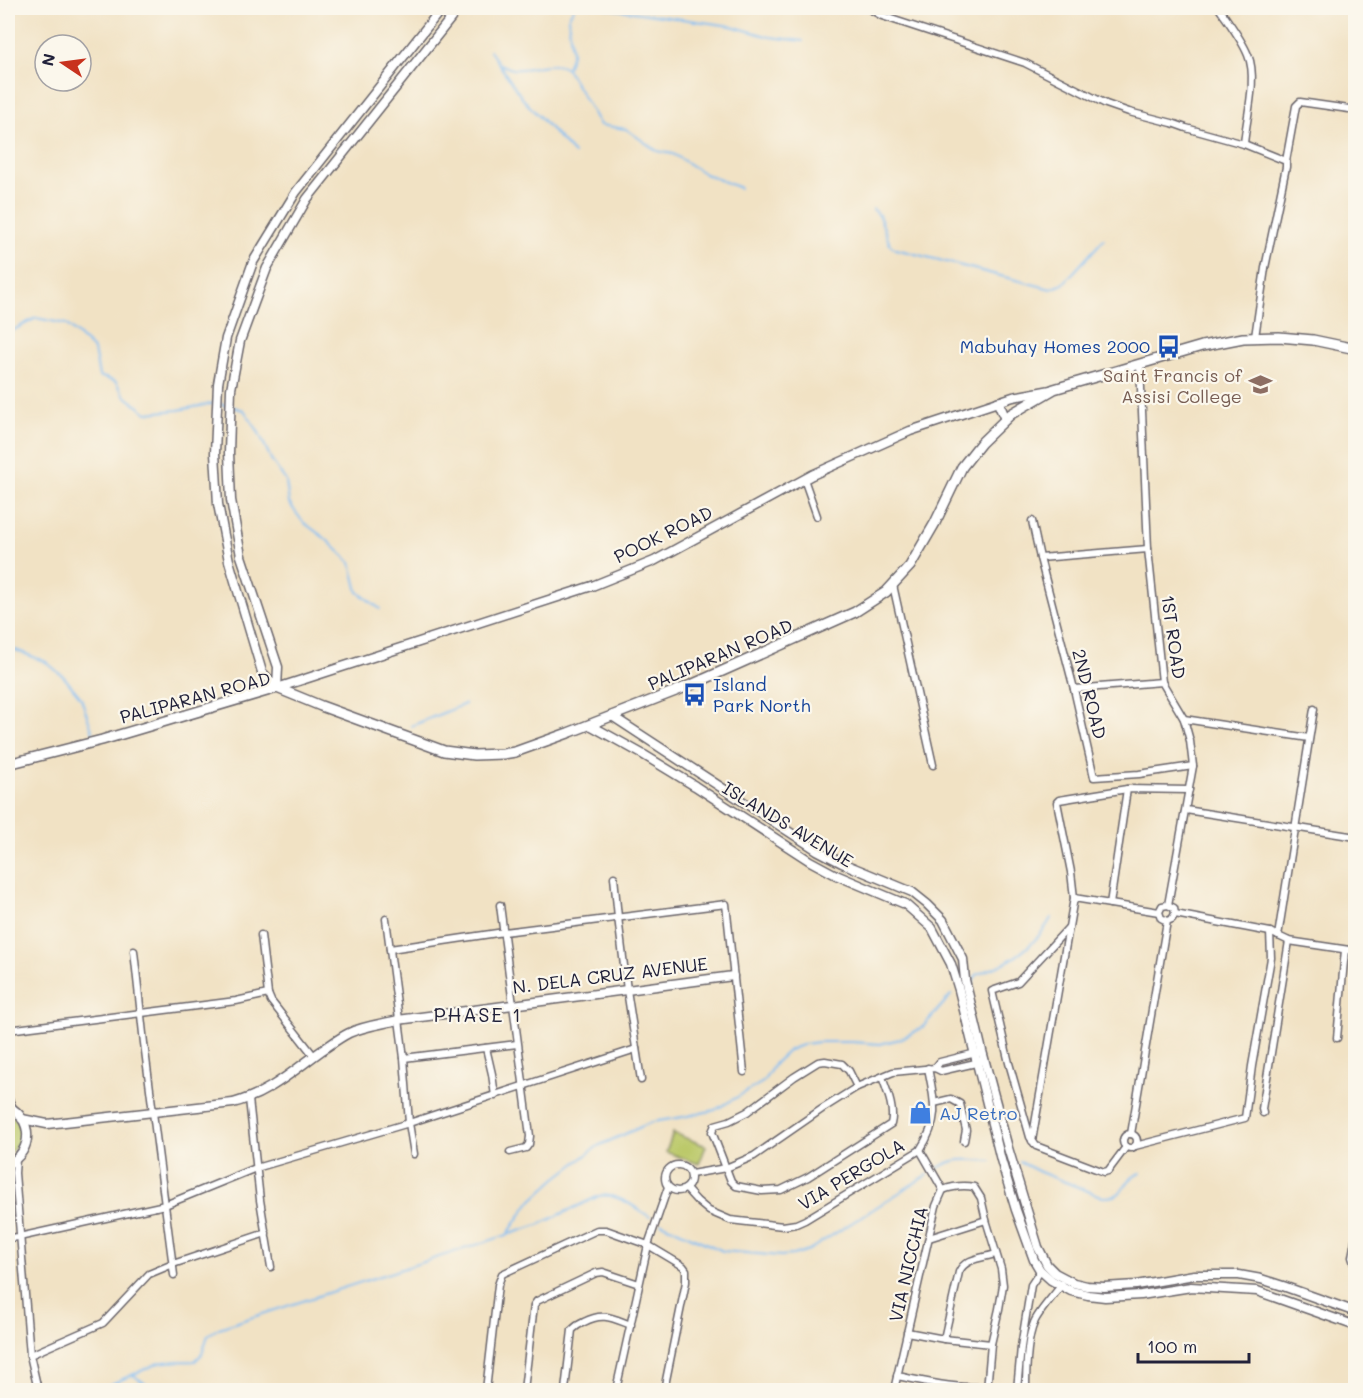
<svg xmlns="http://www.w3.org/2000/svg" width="1363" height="1398" font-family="Mali,sans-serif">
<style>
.green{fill:#bcc96b;stroke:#6f7653;stroke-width:1.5}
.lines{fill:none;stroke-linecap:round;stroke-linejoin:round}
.stream{stroke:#81bdf3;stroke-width:2}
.street-casing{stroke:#6a656b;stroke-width:9}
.secondary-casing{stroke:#6a656b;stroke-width:11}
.primary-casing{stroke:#6a656b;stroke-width:12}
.street{stroke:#fff;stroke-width:6}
.secondary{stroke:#fff;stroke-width:8}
.primary{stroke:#fff;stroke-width:9}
.labels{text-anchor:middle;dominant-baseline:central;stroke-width:4.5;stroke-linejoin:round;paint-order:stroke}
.transit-label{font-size:18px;fill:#164399;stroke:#fbf7ec;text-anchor:end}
.education-label{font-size:18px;fill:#785e54;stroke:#fbf7ec;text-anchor:end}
.street-label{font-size:18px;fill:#22223b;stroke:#fbf7ec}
.shop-label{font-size:18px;fill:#366cbe;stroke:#fbf7ec;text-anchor:start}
.neighbourhood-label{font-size:20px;letter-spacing:1.5px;fill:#22223b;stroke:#fbf7ec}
</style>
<rect width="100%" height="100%" fill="#fbf7ec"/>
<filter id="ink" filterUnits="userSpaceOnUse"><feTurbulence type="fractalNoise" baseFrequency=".0167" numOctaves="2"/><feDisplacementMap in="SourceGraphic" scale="12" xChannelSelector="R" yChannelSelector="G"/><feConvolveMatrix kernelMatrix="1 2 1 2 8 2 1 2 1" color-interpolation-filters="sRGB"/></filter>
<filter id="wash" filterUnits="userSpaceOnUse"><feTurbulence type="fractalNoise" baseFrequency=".008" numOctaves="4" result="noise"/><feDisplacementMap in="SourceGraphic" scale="24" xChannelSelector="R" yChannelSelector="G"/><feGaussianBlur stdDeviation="1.35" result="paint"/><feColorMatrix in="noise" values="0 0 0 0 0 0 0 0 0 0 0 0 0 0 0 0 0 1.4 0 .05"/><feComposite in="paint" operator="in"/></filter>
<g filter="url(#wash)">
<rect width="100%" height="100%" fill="#f1e2c4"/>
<!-- green -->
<g class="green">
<path d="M8,1112C24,1124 24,1142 8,1154Z"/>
<path d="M673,1133L706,1146L699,1164L666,1152Z"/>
</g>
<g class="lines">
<!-- stream -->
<g class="stream">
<path d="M605,8L731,26L770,37L803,41"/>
<path d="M490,51L522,98L574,154"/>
<path d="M499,64C503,65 508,68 513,69C530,72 551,58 567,69L600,125L626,129L657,151L673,154L705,174L740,188"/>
<path d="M567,68L572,53L568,18L574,8"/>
<path d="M873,209L879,215L890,245L896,249L1051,289L1063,284L1104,239"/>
<path d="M8,333L36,318L66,324L94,350L99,376L116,382L125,396L147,413L178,410L216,403L227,406"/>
<path d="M233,407L244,410L258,431L272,461L286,481L289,503L303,522L326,539L351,563L358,592L380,609"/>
<path d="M8,647L46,662L64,677L81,698L93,733"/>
<path d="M411,726L465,704"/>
<path d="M973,984L974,978L978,974C988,970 999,967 1008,961C1025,952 1042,935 1051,918"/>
<path d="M1020,1162L1040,1172L1103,1197C1129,1198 1119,1181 1141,1173"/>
<path d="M938,1168C957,1156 970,1160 991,1161"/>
<path d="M661,1223L723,1251L781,1256L793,1255L809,1250L927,1175"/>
<path d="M507,1235L529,1203L555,1179L598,1146L652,1122L683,1117L715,1110L763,1082L775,1063L789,1050L804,1044L818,1042H852L880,1044L900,1039L922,1028L951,995"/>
<path d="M133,1375L155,1390"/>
<path d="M98,1390L159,1363C171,1360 183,1362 195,1361L202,1354L208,1335L219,1328L538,1225L599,1196C618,1193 634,1207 650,1217"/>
</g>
</g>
</g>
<g filter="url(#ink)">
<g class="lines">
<defs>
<g id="street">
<path d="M868,8L882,16L1025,63L1106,104L1129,112L1172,123L1186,128L1244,144L1286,161V167L1265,268L1255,337"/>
<path d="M1219,8C1229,23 1241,38 1248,55C1258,78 1246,119 1244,144"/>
<path d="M1286,161L1296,106L1300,102L1356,110"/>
<path d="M1140,365L1148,549L1162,682L1184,719L1190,741L1193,766L1168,905"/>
<path d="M804,479L817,516"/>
<path d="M1032,521L1040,558L1074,689L1094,777L1139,774L1193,766"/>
<path d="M1040,558L1148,549"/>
<path d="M893,585L933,765"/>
<path d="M1074,689L1162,682"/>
<path d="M1184,719L1309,738"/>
<path d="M1186,810L1356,837"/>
<path d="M614,877L618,917L627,990L641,1080"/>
<path d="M1074,898L1159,912"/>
<path d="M1110,904L1127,789"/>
<path d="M500,905L530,1136L529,1144L526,1148L510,1152"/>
<path d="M1175,914L1270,932L1289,941L1356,951"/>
<path d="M386,919L404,1058L409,1123L414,1154"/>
<path d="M1069,927L1018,982L992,991L1009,1063L1030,1137L1036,1146L1104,1172L1108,1171L1126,1147"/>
<path d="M261,935L268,994"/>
<path d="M1278,936L1314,709"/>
<path d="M390,949L504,932L726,904L744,1072"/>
<path d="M134,951L144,1043L174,1275"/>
<path d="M8,1030L236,1001L268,994L271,1001L314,1056"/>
<path d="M1337,1038L1345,950"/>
<path d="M486,1048L492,1074L495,1096"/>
<path d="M404,1058L517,1044"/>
<path d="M935,1068L940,1062L976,1053"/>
<path d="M857,1087L849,1071L842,1064L825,1061L818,1062L794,1077L747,1112L729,1121L715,1125L712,1132L731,1181L736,1186L762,1191L781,1190L808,1177L891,1124C895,1109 887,1091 882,1077"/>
<path d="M8,1098L13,1108"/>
<path d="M249,1099L260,1200L271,1267"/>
<path d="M934,1103L951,1099L960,1104L966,1130L964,1141"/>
<path d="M1263,1113L1262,1109L1289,941"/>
<path d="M1131,1134L1167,921L1172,919L1175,914L1174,908L1168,905L1162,906L1159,912L1161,918L1167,921"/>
<circle cx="1130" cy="1141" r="7"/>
<path d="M1032,1141L1074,898L1071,872L1057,802L1059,800L1127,789L1189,790"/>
<path d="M1135,1146L1245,1118L1252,1066L1271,958L1270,932"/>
<path d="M920,1150L943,1190"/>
<path d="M16,1159L15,1173L30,1355L38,1390"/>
<circle cx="678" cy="1178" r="13"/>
<path d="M691,1174L726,1168L754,1156L822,1109L857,1087L893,1072L935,1068L941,1071L980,1062"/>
<path d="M686,1189L697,1201L709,1211L730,1220L783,1226L796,1224L805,1220L920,1150C940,1119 935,1103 928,1068"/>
<path d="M943,1190C954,1186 963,1185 974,1187L981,1198L986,1220L1001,1269L1003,1285L999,1309L991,1344L987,1390"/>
<path d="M1356,1235L1352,1257L1354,1263L1356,1264"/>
<path d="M8,1238L19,1237L165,1205L256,1168L409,1123L636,1049"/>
<path d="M929,1238L986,1220"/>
<path d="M907,1332L944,1339L991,1344"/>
<path d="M944,1339L959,1272C965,1258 983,1258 996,1254"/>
<path d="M30,1355L103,1323L149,1274L173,1264L266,1233"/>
<path d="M897,1376C928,1382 956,1389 987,1387"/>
<path d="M486,1390L498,1285L502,1274L597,1230H606L648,1245L683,1266L686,1270V1282L664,1390"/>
<path d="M524,1390L534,1305L537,1301L596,1273L603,1272L639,1284"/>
<path d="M565,1390L572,1330C576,1326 579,1324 584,1322C603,1312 612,1318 631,1325"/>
<path d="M616,1390L648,1245L668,1187"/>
<path d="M894,1390L936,1206L943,1190"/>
<path d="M1017,1390L1021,1347L1031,1285L1041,1270"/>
<path d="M1026,1390C1026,1373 1027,1339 1034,1323C1038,1312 1054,1296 1062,1284"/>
</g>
<g id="secondary">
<path d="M277,688L592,586L654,561L812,475L910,431L1013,397L1051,390"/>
<path d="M277,688L262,672L229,561L218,504L215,453L218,384L226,338L253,262L296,192L442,8"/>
<path d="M277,688L278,667L241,556L231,500L229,453L231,389L240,341L267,268L307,199L459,8"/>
<path d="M612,716L817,850L842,863L912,892L927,904L943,920L963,959L965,980L982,1051L1008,1148L1038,1247L1047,1265L1055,1273L1074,1283L1087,1286L1104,1287L1136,1285L1194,1275H1239L1261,1279L1283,1286L1356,1312"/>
<path d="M590,725L644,755L695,786L810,861L836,875L905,904L932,928L951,964L959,990L1001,1160L1016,1210L1034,1260L1040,1270L1051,1280L1071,1291L1088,1295L1105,1297L1141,1295L1191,1287L1257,1291L1356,1326"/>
<path d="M8,1106C33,1119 34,1151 8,1164"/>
<path d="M22,1119L47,1124L233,1103C268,1094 293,1071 321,1051C330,1045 339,1038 349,1033C364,1026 382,1024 398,1020L733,976"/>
</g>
<g id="primary">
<path d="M998,402L1005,418"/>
<path d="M8,764L102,740L277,688L321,706L444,751L474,755L503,754L515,752L568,733L691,685L855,612L886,592L910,566L935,523L962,467L981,443L1011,414L1054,389L1202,346L1243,338L1279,337L1313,340L1356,349"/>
</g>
</defs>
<!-- street casing -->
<use href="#street" class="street-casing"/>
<!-- secondary casing -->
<use href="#secondary" class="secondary-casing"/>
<!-- primary casing -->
<use href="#primary" class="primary-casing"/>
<!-- street -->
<use href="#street" class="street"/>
<!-- secondary -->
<use href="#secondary" class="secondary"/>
<!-- primary -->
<use href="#primary" class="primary"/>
</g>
</g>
<!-- icons -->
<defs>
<symbol id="bus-bare" viewBox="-9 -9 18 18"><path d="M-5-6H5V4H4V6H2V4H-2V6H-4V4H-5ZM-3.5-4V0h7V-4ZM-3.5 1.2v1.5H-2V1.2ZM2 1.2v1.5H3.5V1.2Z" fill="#1a4fb4" stroke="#fbf7ec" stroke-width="2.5" paint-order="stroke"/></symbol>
<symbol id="university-bare" viewBox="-9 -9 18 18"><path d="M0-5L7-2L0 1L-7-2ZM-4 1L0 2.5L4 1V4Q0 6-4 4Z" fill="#8d6e63" stroke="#fbf7ec" stroke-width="2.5" paint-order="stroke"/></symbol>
<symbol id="shop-bare" viewBox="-9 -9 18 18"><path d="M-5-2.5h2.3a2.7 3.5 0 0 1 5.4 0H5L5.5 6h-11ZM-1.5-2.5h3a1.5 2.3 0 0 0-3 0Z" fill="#3f7fe0" stroke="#fbf7ec" stroke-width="2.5" paint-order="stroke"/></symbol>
</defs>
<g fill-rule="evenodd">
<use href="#bus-bare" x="1152" y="330" width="33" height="33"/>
<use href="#university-bare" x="1244" y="368" width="33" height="33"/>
<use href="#bus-bare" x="678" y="678" width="33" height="33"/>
<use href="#shop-bare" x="904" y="1096" width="33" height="33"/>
</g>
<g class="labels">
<!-- transit labels -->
<g class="transit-label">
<text x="1150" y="346">Mabuhay Homes 2000</text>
<text x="713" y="684" text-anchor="start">Island<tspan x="713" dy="21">Park North</tspan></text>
</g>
<!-- education labels -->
<g class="education-label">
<text x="1242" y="375">Saint Francis of<tspan x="1242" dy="21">Assisi College</tspan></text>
</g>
<!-- street labels -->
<g class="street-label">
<text transform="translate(663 534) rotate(-26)">POOK ROAD</text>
<text transform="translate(1174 637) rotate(82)">1ST ROAD</text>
<text transform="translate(720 654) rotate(-23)">PALIPARAN ROAD</text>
<text transform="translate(1090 694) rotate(76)">2ND ROAD</text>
<text transform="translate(195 697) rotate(-15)">PALIPARAN ROAD</text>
<text transform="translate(788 824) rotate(31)">ISLANDS AVENUE</text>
<text transform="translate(610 975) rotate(-7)">N. DELA CRUZ AVENUE</text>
<text transform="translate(851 1174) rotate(-31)">VIA PERGOLA</text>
<text transform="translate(908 1264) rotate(-77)">VIA NICCHIA</text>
</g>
<!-- shop labels -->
<g class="shop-label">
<text x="939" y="1113">AJ Retro</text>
</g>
<!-- neighbourhood labels -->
<g class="neighbourhood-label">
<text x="478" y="1014">PHASE 1</text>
</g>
</g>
<!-- margin -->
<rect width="1363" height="1398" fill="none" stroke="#fbf7ec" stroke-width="30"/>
<!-- north arrow -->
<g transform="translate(63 63) rotate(283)"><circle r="28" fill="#fbf7ec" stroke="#a4a2a5" stroke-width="1.5"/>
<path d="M0-4.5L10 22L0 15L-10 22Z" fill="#c8321e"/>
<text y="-9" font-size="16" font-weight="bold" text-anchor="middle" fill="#22223b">N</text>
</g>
<!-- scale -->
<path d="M1138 1353v9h111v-9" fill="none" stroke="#22223b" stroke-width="3"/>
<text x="1147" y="1353" font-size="18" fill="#22223b" stroke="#fbf7ec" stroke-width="4.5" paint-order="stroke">100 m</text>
</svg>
